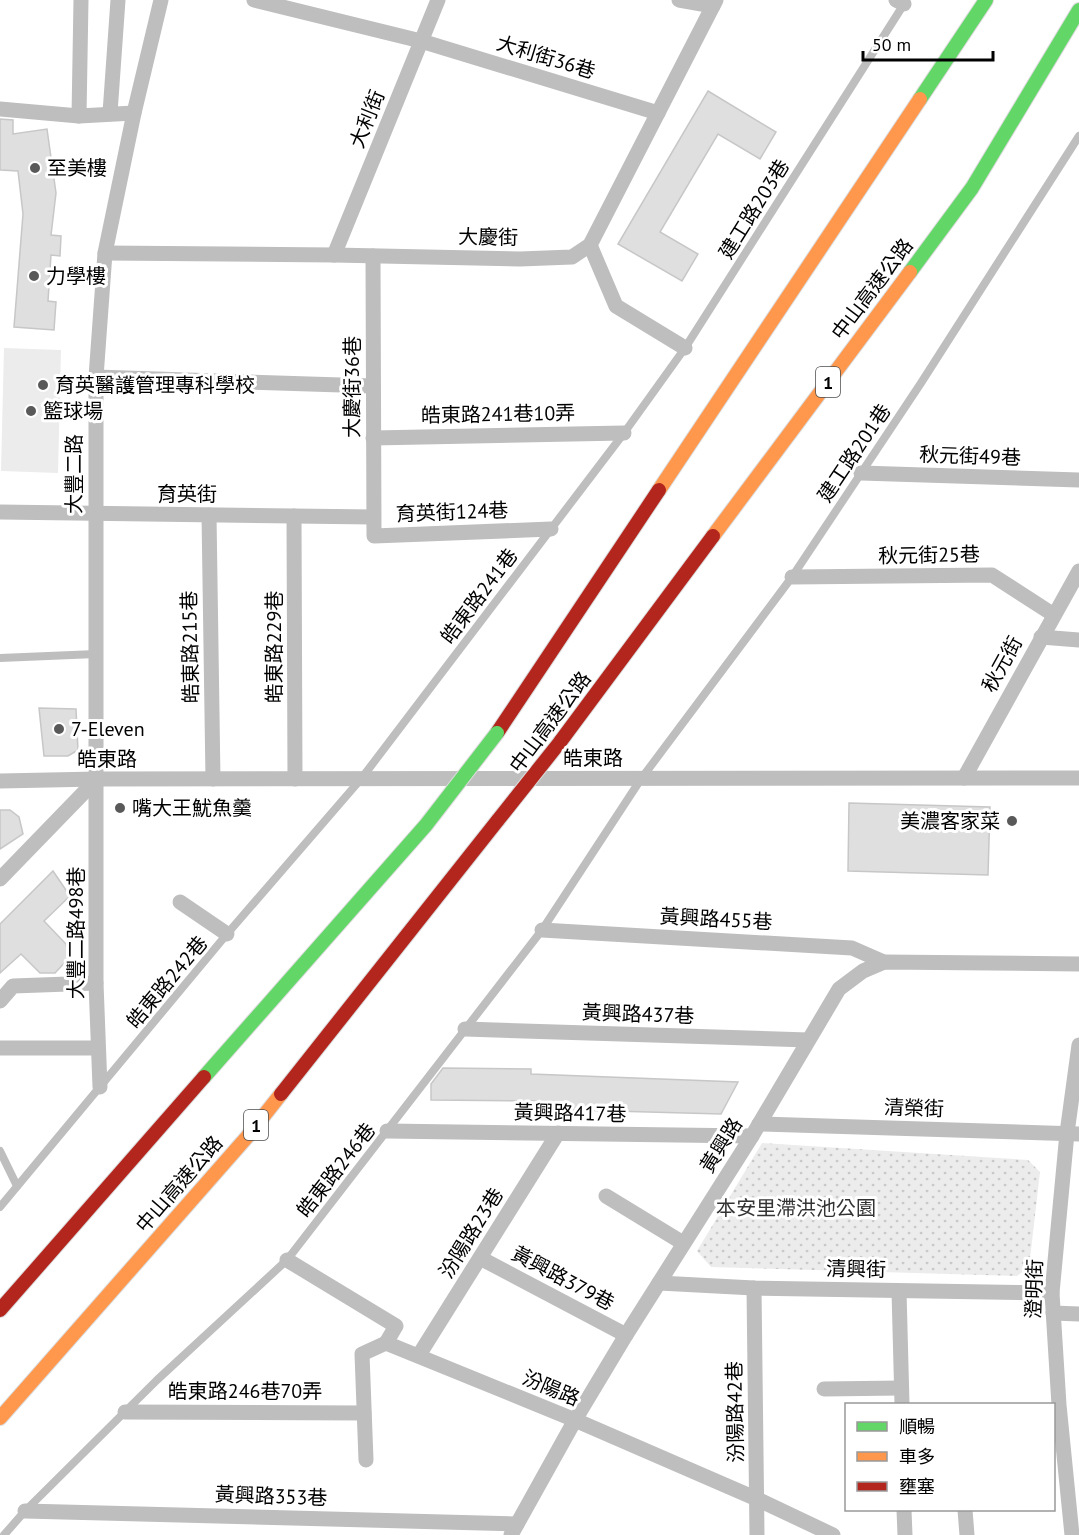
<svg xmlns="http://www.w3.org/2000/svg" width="1079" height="1535" font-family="'PT Sans','Noto Sans TC',sans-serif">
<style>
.grass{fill:#ececec}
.park{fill:url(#park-dots)}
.building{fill:#dfdfdf;stroke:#c7c7c7;stroke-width:1.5}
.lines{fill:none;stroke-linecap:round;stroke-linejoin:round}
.fast-casing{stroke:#dbdbdb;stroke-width:16}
.slow-casing{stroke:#dbdbdb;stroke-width:16}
.jam-casing{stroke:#dbdbdb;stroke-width:16}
.lane{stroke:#bebebe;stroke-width:8}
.street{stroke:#bebebe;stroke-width:15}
.fast{stroke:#63d668;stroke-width:14}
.slow{stroke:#ff974d;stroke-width:14}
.jam{stroke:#b3261e;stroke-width:14}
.fast-bridge-casing{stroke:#dbdbdb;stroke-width:16;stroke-linecap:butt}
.jam-bridge-casing{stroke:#dbdbdb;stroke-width:16;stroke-linecap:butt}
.fast-bridge{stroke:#63d668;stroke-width:14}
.jam-bridge{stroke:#b3261e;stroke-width:14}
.poi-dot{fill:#595959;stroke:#fff;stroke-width:2}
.labels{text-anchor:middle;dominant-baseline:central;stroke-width:6;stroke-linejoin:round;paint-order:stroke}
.shield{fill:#fff;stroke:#4c4c4c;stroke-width:1.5}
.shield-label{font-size:18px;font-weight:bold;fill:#000}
.street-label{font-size:20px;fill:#000;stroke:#fff}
.poi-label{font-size:20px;fill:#000;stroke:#fff;text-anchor:start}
.park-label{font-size:20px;fill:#333;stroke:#fff}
</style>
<defs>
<pattern id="park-dots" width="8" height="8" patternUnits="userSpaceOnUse" patternTransform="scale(1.5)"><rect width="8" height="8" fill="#ececec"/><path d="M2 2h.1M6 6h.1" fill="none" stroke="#c9c9c9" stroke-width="1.8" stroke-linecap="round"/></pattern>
</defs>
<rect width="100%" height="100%" fill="#fff"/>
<!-- grass -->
<path class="grass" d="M4,348L61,350L58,473L1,471Z"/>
<!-- park -->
<path class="park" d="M762,1143L1028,1160L1040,1172L1029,1267L1017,1276L711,1267L697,1251Z"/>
<!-- building -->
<g class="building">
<path d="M708,91L776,132L760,159L718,134L660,232L698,254L682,281L618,244Z"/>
<path d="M0,119L13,120V134L47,129L56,193L51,235L61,236L60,256L51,255L48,301L56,302L54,330L14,327L23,214L18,171L0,170Z"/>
<path d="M39,708L76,709L78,750L68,756H44Z"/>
<path d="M849,803L990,807L988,875L848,871Z"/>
<path d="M0,810H10L19,817L23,834L0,849Z"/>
<path d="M53,871L70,896L44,921L66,944L69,958L55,973H40L21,954L0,973V924Z"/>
<path d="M443,1068L531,1069V1074L738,1082L721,1114L539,1109V1101L431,1100V1084Z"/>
</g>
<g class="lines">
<defs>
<g id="fast">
<path d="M920,99L986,0"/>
<path d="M910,272L972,188L1079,10"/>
<path d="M204,1077L426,825"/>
</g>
<g id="slow">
<path d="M659,490L920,99"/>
<path d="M713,536L910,272"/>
<path d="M0,1418L247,1137L281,1094"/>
</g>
<g id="jam">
<path d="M497,733L659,490"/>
<path d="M560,742L713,536"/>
<path d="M281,1094L498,820"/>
<path d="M0,1310L204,1077"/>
</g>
</defs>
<!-- fast casing -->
<use href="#fast" class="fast-casing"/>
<!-- slow casing -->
<use href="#slow" class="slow-casing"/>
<!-- jam casing -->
<use href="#jam" class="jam-casing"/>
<!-- lane -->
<g class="lane">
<path d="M0,658L96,654"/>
<path d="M0,1151L17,1186"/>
<path d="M0,1207L227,934L361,779L624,433L685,348L904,4"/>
<path d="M4,1535L25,1511L157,1380L287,1260L542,930L641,779L792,577L921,383L1079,136"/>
</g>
<!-- street -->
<g class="street">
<path d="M254,0L421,41L658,113"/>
<path d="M679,0L713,6"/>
<path d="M896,0L904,4"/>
<path d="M0,109L79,116L134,113"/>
<path d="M110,113L118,0"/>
<path d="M79,116L81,0"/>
<path d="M590,245L616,306L685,348"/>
<path d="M105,253L334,255L520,259L572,257L590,245L716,0"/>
<path d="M334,255L438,0"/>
<path d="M373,256L374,536L551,529"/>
<path d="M96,377L373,386"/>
<path d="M373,438L624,433"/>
<path d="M861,473L1079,480"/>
<path d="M0,512L373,517"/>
<path d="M209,515L213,779"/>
<path d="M294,516L295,779"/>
<path d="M792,577L992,575L1054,615"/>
<path d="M1041,637L1079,640"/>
<path d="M964,778L1079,571"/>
<path d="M0,781L97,779L1079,778"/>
<path d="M0,879L97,779"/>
<path d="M180,902L227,934"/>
<path d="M542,930L852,948L884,962"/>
<path d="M0,1001L13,986L96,983"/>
<path d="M465,1029L808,1040"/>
<path d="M0,1048H98"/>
<path d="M100,1087L96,983V377L105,253L134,113L161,0"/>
<path d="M759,1124L1079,1134"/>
<path d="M387,1131L752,1136"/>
<path d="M606,1196L683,1243"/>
<path d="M480,1258L626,1335"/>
<path d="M287,1260L396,1326L386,1343"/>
<path d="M659,1283L754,1288L1052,1293"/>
<path d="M754,1288L757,1535"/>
<path d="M899,1291L902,1404"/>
<path d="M1053,1313L1079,1314"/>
<path d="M386,1343L575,1420L757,1499L833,1535"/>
<path d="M419,1355L558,1133"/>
<path d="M824,1389L901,1388"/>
<path d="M125,1412L364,1413"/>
<path d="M366,1460L362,1354L386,1343"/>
<path d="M904,1510L905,1535"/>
<path d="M965,1510L967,1535"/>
<path d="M25,1511L517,1524"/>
<path d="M511,1535L575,1420L626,1335L752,1136L839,989L863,971L884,962L1079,964"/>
<path d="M1072,1535L1059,1405L1052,1293L1067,1133L1079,1045"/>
</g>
<!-- fast -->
<use href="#fast" class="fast"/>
<!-- slow -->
<use href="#slow" class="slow"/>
<!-- jam -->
<use href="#jam" class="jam"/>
<defs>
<path id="fast-bridge" d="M426,825L497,733"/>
<path id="jam-bridge" d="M498,820L560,742"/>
</defs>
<!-- fast-bridge casing -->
<use href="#fast-bridge" class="fast-bridge-casing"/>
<!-- jam-bridge casing -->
<use href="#jam-bridge" class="jam-bridge-casing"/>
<!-- fast-bridge -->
<use href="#fast-bridge" class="fast-bridge"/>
<!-- jam-bridge -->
<use href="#jam-bridge" class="jam-bridge"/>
</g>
<!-- markers -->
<g class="poi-dot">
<circle cx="35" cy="168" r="6"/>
<circle cx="34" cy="276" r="6"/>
<circle cx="43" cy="385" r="6"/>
<circle cx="31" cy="411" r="6"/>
<circle cx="59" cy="729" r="6"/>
<circle cx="120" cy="808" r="6"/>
<circle cx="1012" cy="821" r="6"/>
</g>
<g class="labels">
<!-- shield labels -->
<g class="shield">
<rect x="816" y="367" width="24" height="30" rx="4.5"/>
<rect x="244" y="1110" width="24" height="30" rx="4.5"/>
</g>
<g class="shield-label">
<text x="828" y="382">1</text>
<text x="256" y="1125">1</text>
</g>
<!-- street labels -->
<g class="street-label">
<text transform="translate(546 57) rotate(17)">大利街36巷</text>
<text transform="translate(367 119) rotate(-68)">大利街</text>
<text transform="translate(754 209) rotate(-58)">建工路203巷</text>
<text transform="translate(488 237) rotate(1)">大慶街</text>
<text transform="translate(872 289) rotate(-53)">中山高速公路</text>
<text transform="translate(352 387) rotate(-90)">大慶街36巷</text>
<text transform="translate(498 414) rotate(-1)">皓東路241巷10弄</text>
<text transform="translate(854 453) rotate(-56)">建工路201巷</text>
<text transform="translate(970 456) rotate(2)">秋元街49巷</text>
<text transform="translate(74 474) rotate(-90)">大豐二路</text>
<text x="187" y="494">育英街</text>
<text transform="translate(452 512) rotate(-2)">育英街124巷</text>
<text transform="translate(929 555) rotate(-1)">秋元街25巷</text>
<text transform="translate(479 596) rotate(-53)">皓東路241巷</text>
<text transform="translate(190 647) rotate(-91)">皓東路215巷</text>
<text transform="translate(274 647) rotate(-90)">皓東路229巷</text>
<text transform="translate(1002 664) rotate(-61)">秋元街</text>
<text transform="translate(550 722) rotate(-53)">中山高速公路</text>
<text x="593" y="758">皓東路</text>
<text x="107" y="759">皓東路</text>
<text transform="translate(716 919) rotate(3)">黃興路455巷</text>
<text transform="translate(76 933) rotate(-90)">大豐二路498巷</text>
<text transform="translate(167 982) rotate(-50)">皓東路242巷</text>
<text transform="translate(638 1014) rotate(2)">黃興路437巷</text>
<text transform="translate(914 1108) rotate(2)">清榮街</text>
<text transform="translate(570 1113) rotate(1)">黃興路417巷</text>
<text transform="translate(721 1145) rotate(-58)">黃興路</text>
<text transform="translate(336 1170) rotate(-52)">皓東路246巷</text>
<text transform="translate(179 1184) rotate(-49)">中山高速公路</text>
<text transform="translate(471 1233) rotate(-58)">汾陽路23巷</text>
<text transform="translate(856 1269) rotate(1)">清興街</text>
<text transform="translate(563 1278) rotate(28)">黃興路379巷</text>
<text transform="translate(1034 1289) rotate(-88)">澄明街</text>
<text transform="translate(551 1388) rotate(23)">汾陽路</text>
<text x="245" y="1391">皓東路246巷70弄</text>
<text transform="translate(735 1412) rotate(-91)">汾陽路42巷</text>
<text transform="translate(271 1496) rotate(2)">黃興路353巷</text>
</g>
<!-- poi labels -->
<g class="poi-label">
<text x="47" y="168">至美樓</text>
<text x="46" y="276">力學樓</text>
<text x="55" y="385">育英醫護管理專科學校</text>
<text x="43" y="411">籃球場</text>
<text x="71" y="729">7-Eleven</text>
<text x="132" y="808">嘴大王魷魚羹</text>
<text x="1000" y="821" text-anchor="end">美濃客家菜</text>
</g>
<!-- park labels -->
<g class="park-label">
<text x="796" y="1208">本安里滯洪池公園</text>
</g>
</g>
<!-- legend -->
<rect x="845" y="1403" width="210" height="108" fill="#ffffff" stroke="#999999" stroke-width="1.5"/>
<rect x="857" y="1422" width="30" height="9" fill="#63d668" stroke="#999999" stroke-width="1.5"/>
<text x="899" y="1433" font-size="18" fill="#000000">順暢</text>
<rect x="857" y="1452" width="30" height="9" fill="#ff974d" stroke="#999999" stroke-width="1.5"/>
<text x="899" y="1463" font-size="18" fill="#000000">車多</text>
<rect x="857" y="1482" width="30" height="9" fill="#b3261e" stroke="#999999" stroke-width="1.5"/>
<text x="899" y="1493" font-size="18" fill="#000000">壅塞</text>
<!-- scale -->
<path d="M863 51v9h130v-9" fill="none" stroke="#000000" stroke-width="3"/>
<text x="872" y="51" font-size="18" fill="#000000" stroke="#ffffff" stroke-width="4.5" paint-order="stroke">50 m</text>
</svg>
